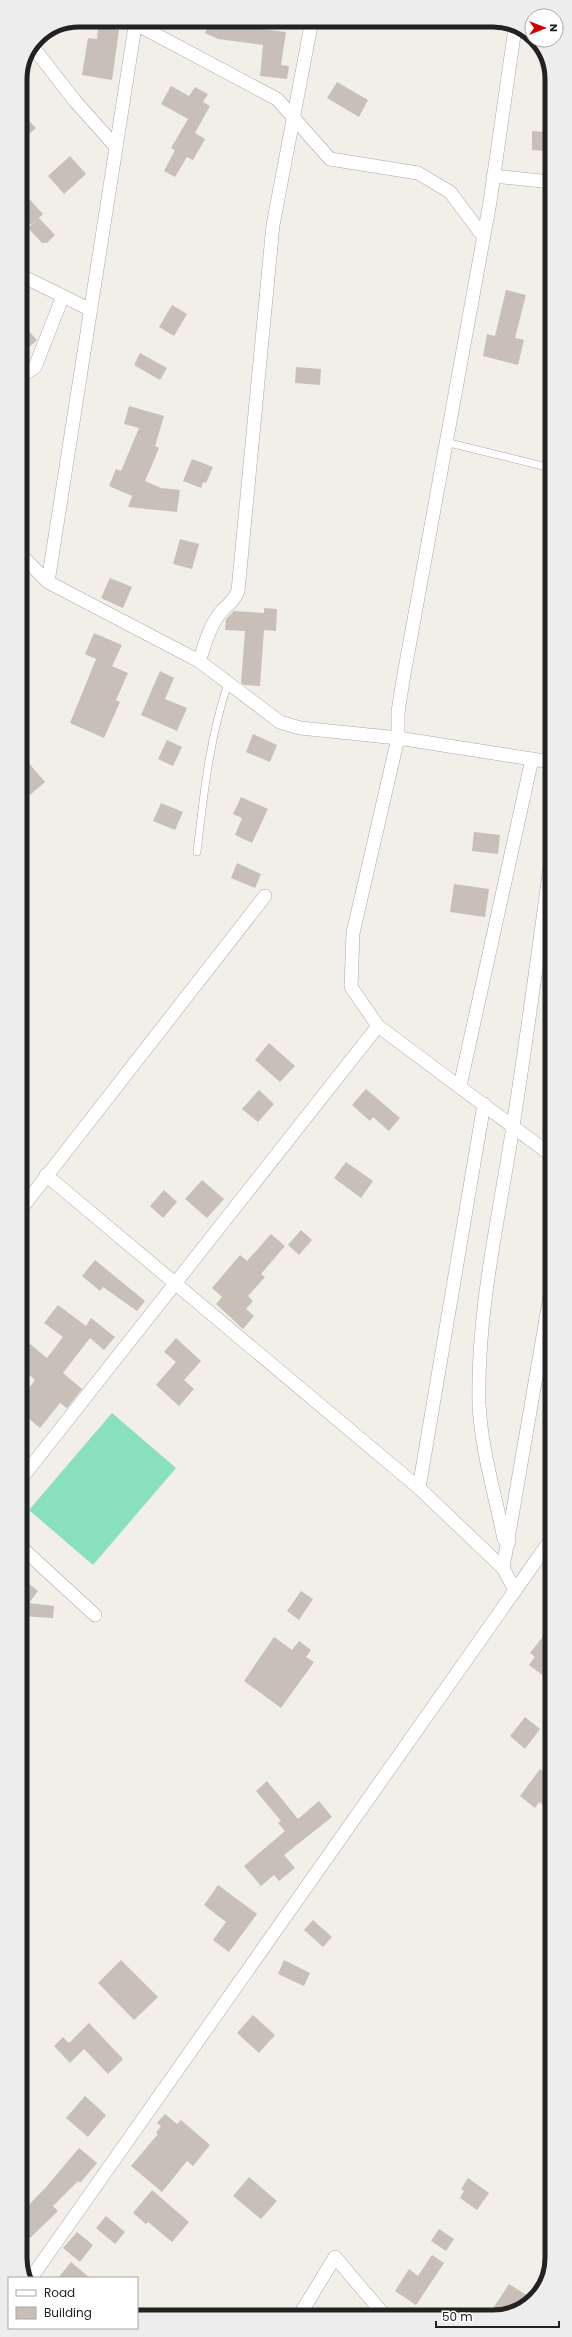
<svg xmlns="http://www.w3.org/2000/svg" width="572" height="2337" font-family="Poppins,sans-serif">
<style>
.pitch{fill:#88e0be}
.building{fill:#c7bfb8}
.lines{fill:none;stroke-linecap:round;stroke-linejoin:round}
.service-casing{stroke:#a9a9a9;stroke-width:8}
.minor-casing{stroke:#a9a9a9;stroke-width:14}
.service{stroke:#fff;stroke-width:7}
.minor{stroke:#fff;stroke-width:13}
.rim{fill:none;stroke:#222;stroke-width:5}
</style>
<rect width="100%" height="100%" fill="#f2efe9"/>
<!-- pitch -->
<path class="pitch" d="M112,1413L176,1468L93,1565L29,1510Z"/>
<!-- building -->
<g class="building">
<path d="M212,20H254L253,28L286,32L281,65L289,66L287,79L260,76L263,45L218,39L205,33Z"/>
<path d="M98,27L119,30L112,80L82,75L88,38L97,39Z"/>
<path d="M337,82L368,100L359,117L327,98Z"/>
<path d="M171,86L189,96L195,87L208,94L203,102L210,106L195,133L205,139L193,160L187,157L175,177L164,171L175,150L171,148L188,119L161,104Z"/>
<path d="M20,112L36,128L20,142Z"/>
<path d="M532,131L545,132L544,151L532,150Z"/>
<path d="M70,156L86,174L64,194L48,176Z"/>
<path d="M20,189L43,214L31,225L20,213Z"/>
<path d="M39,218L55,235L47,243H42L28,228Z"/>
<path d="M506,290L526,295L515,338L524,340L518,365L483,356L487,334L495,336Z"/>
<path d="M172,305L187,314L174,336L159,327Z"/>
<path d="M20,322L37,340L20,355Z"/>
<path d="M140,353L167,368L160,380L134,365Z"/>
<path d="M296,367L321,369L320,385L295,383Z"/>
<path d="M129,406L164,416L155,446L159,448L145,481L161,488L180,490L177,512L128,507L132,496L109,486L116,469L121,471L139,428L124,424Z"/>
<path d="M192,459L213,467L206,483L203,482L201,488L183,481Z"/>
<path d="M180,539L199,544L192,569L173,564Z"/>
<path d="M110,578L132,587L123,608L101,598Z"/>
<path d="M264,608L277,609L276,631L264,630L260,686L244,685L241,683L245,631L225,630L226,619L234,611L264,613Z"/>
<path d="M94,633L122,645L112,666L128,673L116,700L120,702L104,738L70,723L96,659L85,654Z"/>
<path d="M160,671L174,678L165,699L187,708L177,731L141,715Z"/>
<path d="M253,734L277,745L270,762L246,752Z"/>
<path d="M167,740L182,747L173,766L158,759Z"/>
<path d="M20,753L45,782L30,795L20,784Z"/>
<path d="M241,797L268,809L252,843L235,835L242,818L233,814Z"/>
<path d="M161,803L183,812L175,830L153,821Z"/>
<path d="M474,832L500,835L498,854L472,851Z"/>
<path d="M237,863L261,874L255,888L231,878Z"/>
<path d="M454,884L489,889L485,917L450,912Z"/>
<path d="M269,1043L295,1066L280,1082L255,1060Z"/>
<path d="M366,1089L400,1118L389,1131L373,1117L370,1121L352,1105Z"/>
<path d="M259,1090L274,1104L258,1122L242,1109Z"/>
<path d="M346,1162L373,1181L361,1198L334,1178Z"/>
<path d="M202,1180L224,1199L207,1218L185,1199Z"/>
<path d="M164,1190L177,1202L163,1218L150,1206Z"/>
<path d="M301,1230L312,1240L299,1255L288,1245Z"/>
<path d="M271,1234L285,1246L261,1274L265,1277L248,1296L253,1301L246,1309L254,1316L243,1329L216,1304L222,1297L212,1288L240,1255L247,1261Z"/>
<path d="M95,1260L145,1301L137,1311L103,1287L100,1291L82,1276Z"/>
<path d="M58,1305L86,1326L91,1318L115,1337L104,1350L90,1338L63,1373L82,1389L67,1408L60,1403L40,1428L21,1412V1399L35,1380L21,1368V1355L30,1344L47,1358L63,1337L44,1323Z"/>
<path d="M176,1338L201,1361L184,1380L194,1389L179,1406L156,1385L176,1362L164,1352Z"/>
<path d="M21,1577L38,1591L29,1603L54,1606L53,1618L21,1616Z"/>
<path d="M301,1591L313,1599L299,1620L287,1611Z"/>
<path d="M552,1625V1682L529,1665L535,1657L530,1653Z"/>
<path d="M274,1637L292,1650L299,1641L311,1650L306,1657L314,1662L281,1708L244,1681Z"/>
<path d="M525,1717L540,1729L525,1749L510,1736Z"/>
<path d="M540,1769L552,1778V1812L539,1802L535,1808L520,1796Z"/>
<path d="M267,1781L298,1819L319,1801L332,1817L284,1855L295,1868L279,1881L274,1875L261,1886L244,1866L285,1831L278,1823L281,1821L256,1791Z"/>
<path d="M218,1885L257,1914L229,1952L213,1940L226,1922L204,1905Z"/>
<path d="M313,1920L332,1937L323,1947L304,1930Z"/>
<path d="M121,1960L158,1997L134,2020L98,1983Z"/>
<path d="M284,1960L310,1973L304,1986L278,1974Z"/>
<path d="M253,2015L275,2035L259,2053L237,2033Z"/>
<path d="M89,2023L123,2059L108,2074L84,2049L70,2063L54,2046L63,2037L69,2043Z"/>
<path d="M85,2096L106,2115L88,2137L66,2118Z"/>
<path d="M165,2114L177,2124L181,2120L210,2145L193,2166L187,2161L162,2192L131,2166L158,2134L156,2133L161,2126L157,2123Z"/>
<path d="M79,2148L97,2163L80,2183L78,2181L53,2206L58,2211L30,2238L21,2228V2213L47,2186Z"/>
<path d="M249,2177L277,2201L261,2219L233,2196Z"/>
<path d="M468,2178L489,2193L477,2210L460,2198L464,2191L461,2189Z"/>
<path d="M152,2190L189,2222L172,2242L148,2222L146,2224L133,2213Z"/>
<path d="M106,2216L125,2232L115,2244L96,2228Z"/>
<path d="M439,2229L454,2239L446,2251L431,2241Z"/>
<path d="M77,2232L93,2245L80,2262L63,2248Z"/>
<path d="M432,2255L444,2263L416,2305L395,2291L409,2269L418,2276Z"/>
<path d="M71,2262L90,2278H58Z"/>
<path d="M509,2284L533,2299L517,2309L512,2306L504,2316H488Z"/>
</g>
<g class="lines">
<defs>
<g id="service">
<path d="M445,442L551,468"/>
<path d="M197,852C204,792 209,741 228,683"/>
</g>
<g id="minor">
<path d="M136,24L277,99L330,159L418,173L450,192L483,236"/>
<path d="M515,28L490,202L403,680L398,712V738L353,933L351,987L378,1026L551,1155"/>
<path d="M33,47L75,101L116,147"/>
<path d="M493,176L551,182"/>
<path d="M20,275L91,310"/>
<path d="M20,377L35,367L63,296"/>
<path d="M20,554L48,582L199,661L280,722L300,728L398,738L551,762"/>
<path d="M48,582L136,20"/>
<path d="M199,661C205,645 209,626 221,612C229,603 232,604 238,591L273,225L312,20"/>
<path d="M460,1086L532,759"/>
<path d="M46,1175L419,1488L503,1568L515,1590"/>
<path d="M21,1209L265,896"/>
<path d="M21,1479L378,1026"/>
<path d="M419,1488L484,1104"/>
<path d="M509,1542L504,1539C495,1494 481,1449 479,1403C477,1309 499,1218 513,1126C527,1037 539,948 551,859"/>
<path d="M21,1547L95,1615"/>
<path d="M503,1568L552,1284"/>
<path d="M31,2278L552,1538"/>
<path d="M299,2316L335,2257L385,2316"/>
</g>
</defs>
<!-- service casing -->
<use href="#service" class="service-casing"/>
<!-- minor casing -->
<use href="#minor" class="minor-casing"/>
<!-- service -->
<use href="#service" class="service"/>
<!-- minor -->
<use href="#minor" class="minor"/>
</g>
<!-- crop -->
<path d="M0 0H572V2337H0ZM79 27H493A52 52 0 0 1 545 79V2258A52 52 0 0 1 493 2310H79A52 52 0 0 1 27 2258V79A52 52 0 0 1 79 27Z" fill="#ededed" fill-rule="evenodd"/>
<path class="rim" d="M79 27H493A52 52 0 0 1 545 79V2258A52 52 0 0 1 493 2310H79A52 52 0 0 1 27 2258V79A52 52 0 0 1 79 27Z"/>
<!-- legend -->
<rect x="8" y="2277" width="130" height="52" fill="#ffffff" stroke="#a7a7a7"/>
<rect x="16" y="2290" width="20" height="6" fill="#ffffff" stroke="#a7a7a7"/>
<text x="44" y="2297" font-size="12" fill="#222222">Road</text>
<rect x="16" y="2307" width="20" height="12" fill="#c7bfb8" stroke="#a7a7a7"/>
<text x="44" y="2317" font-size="12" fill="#222222">Building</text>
<!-- north arrow -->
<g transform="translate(544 28) rotate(90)"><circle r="19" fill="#ffffff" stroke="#a7a7a7"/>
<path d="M0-3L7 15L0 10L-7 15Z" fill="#d40000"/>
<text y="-6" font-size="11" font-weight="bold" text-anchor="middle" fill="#222222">N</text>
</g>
<!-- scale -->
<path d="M436 2321v6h123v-6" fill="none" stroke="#222222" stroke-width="2"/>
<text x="442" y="2321" font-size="12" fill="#222222" stroke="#ffffff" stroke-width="3" paint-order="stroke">50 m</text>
</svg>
